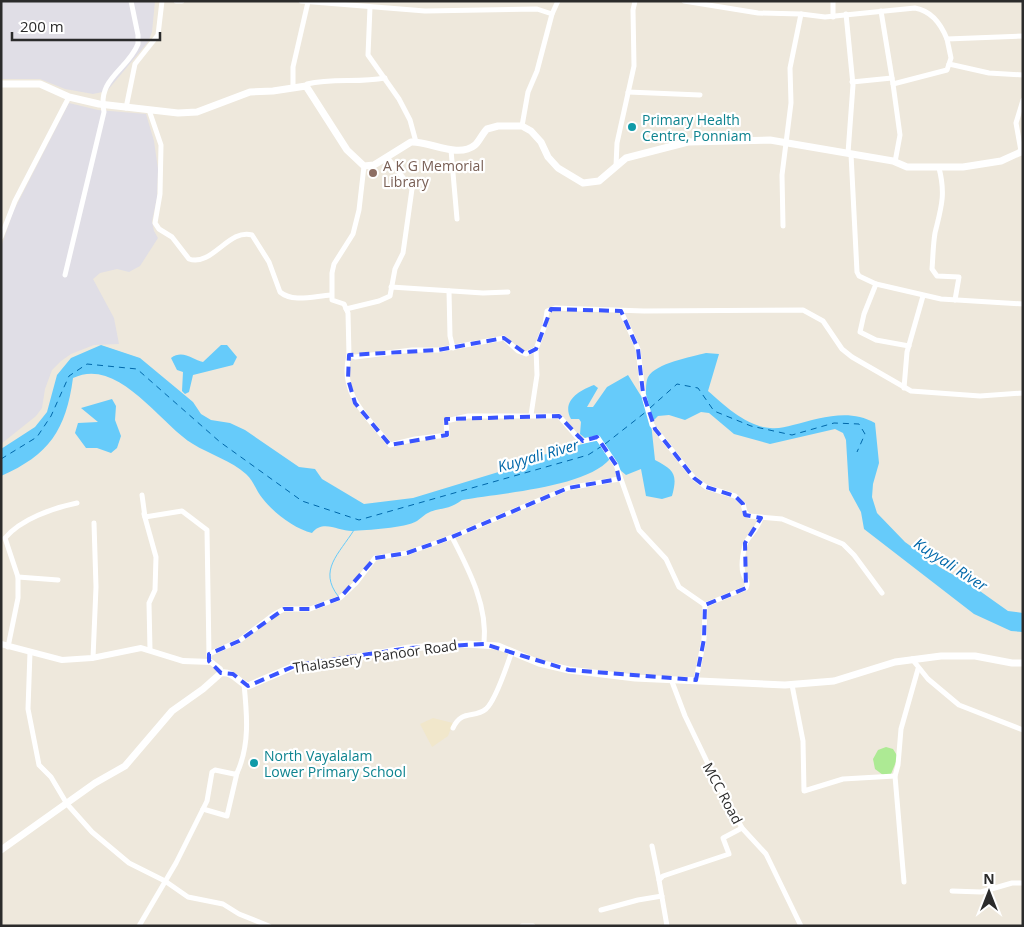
<svg xmlns="http://www.w3.org/2000/svg" width="1024" height="927" font-family="'Open Sans',sans-serif">
<style>
.industrial{fill:#e0dee6}
.education{fill:#f1e7cb}
.green{fill:#adea94}
.water{fill:#66cbfa}
.lines{fill:none;stroke-linecap:round;stroke-linejoin:round}
.stream{stroke:#66cbfa;stroke-width:1}
.ferry{stroke:#0168aa;stroke-width:1;stroke-dasharray:6 5;stroke-linecap:butt}
.minor{stroke:#fff;stroke-width:5}
.tertiary{stroke:#fff;stroke-width:6}
.secondary{stroke:#fff;stroke-width:7}
.marked{fill:none;stroke:#3954ff;stroke-width:4;stroke-dasharray:10 6;stroke-linejoin:round}
.culture-dot{fill:#0f9aa8;stroke:#fff;stroke-width:2}
.education-dot{fill:#8d6e63;stroke:#fff;stroke-width:2}
.labels{text-anchor:middle;dominant-baseline:central;stroke-width:4.5;stroke-linejoin:round;paint-order:stroke}
.culture-label{font-size:14px;fill:#0d838f;stroke:#fff;text-anchor:start}
.education-label{font-size:14px;fill:#785e54;stroke:#fff;text-anchor:start}
.street-label{font-size:14px;fill:#2b2b2b;stroke:#fff}
.water-label{font-size:15px;font-style:italic;fill:#0168aa;stroke:#fff}
</style>
<rect width="100%" height="100%" fill="#eee8dc"/>
<!-- industrial -->
<g class="industrial">
<path d="M1,1H155L152,32L148,42L107,91L93,94L65,89L40,79H1Z"/>
<path d="M69,103L98,110L146,114L154,141L158,169L157,198L152,221L154,231L158,238L140,266L129,272L117,269L100,273L93,279L114,318L119,344L94,345L71,354L61,361L52,370L45,389L42,408L36,416L1,444V247L13,212Z"/>
</g>
<!-- education -->
<path class="education" d="M433,718L453,723L448,736L432,747L420,724Z"/>
<!-- green -->
<path class="green" d="M886,747L893,749L898,757L891,774L883,775L875,769L873,759L878,750Z"/>
<!-- water -->
<g class="water">
<path d="M101,345L140,358L193,402L201,414L211,420L230,423L245,430L299,467L315,469L322,479L364,504L413,498L518,466L525,460L597,440L610,459C585,488 499,493 462,500C448,511 438,507 426,514C423,516 420,519 417,521C405,528 367,530 352,531C338,531 323,519 312,533C295,529 274,513 263,499C256,491 254,481 246,474C232,461 209,454 193,444C160,424 118,356 73,378C66,430 49,455 1,476V449L35,427L47,412L57,375L71,358Z"/>
<path d="M221,345H227L237,357L233,365L193,375L189,392L185,394L182,391L183,372L177,370L171,358C183,349 193,360 203,362Z"/>
<path d="M706,353L719,354L708,391C725,406 746,426 770,428C778,429 785,427 793,425C820,418 849,408 875,423L879,463L873,484L872,497L877,513L905,542L941,568L970,584L1008,611L1023,613V632L1011,631L974,614L864,529L861,512L849,490L846,440L843,433L835,429L770,444L734,434L709,413L701,412L685,420L669,415L658,416L651,423L655,460C674,470 678,474 672,496L662,499L646,496L641,469L626,475L620,470L598,436L585,438L580,434L581,422L579,419H571C561,401 580,390 594,385L598,388L587,407H593L607,387L628,375L641,396L646,393C646,388 646,381 648,377C656,363 691,357 706,353Z"/>
<path d="M112,399L116,406L115,420L121,436L117,448L111,453L97,448H86L75,433L78,423L98,422L81,408Z"/>
</g>
<g class="lines">
<!-- stream -->
<path class="stream" d="M338,596C318,570 339,554 354,530"/>
<!-- ferry -->
<g class="ferry">
<path d="M650,408L677,384L698,388L714,411L751,426L792,435L834,423L859,424L865,434L857,452"/>
<path d="M605,444L647,411"/>
<path d="M1,459L37,437L51,416L69,376L87,364L137,369L220,442L302,501L359,520L588,455L602,446"/>
</g>
<!-- minor -->
<g class="minor">
<path d="M176,1H182"/>
<path d="M301,1L425,11L537,9L552,14"/>
<path d="M684,1L758,13L801,14L825,17L915,8C932,11 941,24 947,39L1023,36"/>
<path d="M833,1V17"/>
<path d="M370,7L368,55L399,99L410,120L416,142"/>
<path d="M881,11L893,84"/>
<path d="M846,14L853,85L848,153"/>
<path d="M949,64L989,73L1023,75"/>
<path d="M852,82L892,78"/>
<path d="M306,86L307,84C333,78 359,83 385,78"/>
<path d="M293,87V67L308,2"/>
<path d="M628,92L700,95"/>
<path d="M126,108L135,64L158,35L162,1"/>
<path d="M149,110L161,145L160,194L155,223L159,229L172,237L189,259C212,267 229,228 252,235L269,262L280,292C293,303 314,296 331,295"/>
<path d="M522,126L528,92L537,71L552,14L558,1"/>
<path d="M451,150L457,219"/>
<path d="M1021,151L1016,123L1023,100"/>
<path d="M851,154L857,272L859,276L876,284L864,314L860,332L876,340L909,346"/>
<path d="M895,162L900,135L893,84L947,70L951,58L947,39"/>
<path d="M364,166L359,210L353,234L334,264L332,273V300L344,304L348,313L349,355L355,357L412,350H438L504,338L518,351L526,354L536,349L545,325L547,311L555,308L644,311L803,310L823,321L842,349L852,357L911,391L980,396L1023,393"/>
<path d="M616,166L617,143L634,66L633,10L635,1"/>
<path d="M939,168C946,195 941,208 935,233C933,245 933,257 932,269L937,276L959,277L955,300"/>
<path d="M783,226L782,175L791,103L790,68L801,14"/>
<path d="M1,237L15,201L69,97"/>
<path d="M65,275L104,112C97,78 127,71 138,44V35L131,1"/>
<path d="M876,284L941,299L1023,304"/>
<path d="M391,287L483,293L508,292"/>
<path d="M449,291L450,336L453,348"/>
<path d="M346,309L379,301L390,296L395,269L403,253L412,189L387,157"/>
<path d="M621,311L638,349L643,393L652,425L694,478L706,487L735,496L743,504L745,512L749,516L782,519L843,544L854,555L882,593"/>
<path d="M349,355C339,395 368,417 390,445L415,439L447,435L446,421L468,416H559L577,437L583,441L598,438L616,465L639,530L666,559L679,587L705,605L746,588C749,581 745,580 743,573C741,566 743,553 745,545C747,537 757,531 761,518"/>
<path d="M904,388L907,352L923,296"/>
<path d="M531,415L537,375L536,349"/>
<path d="M142,495L145,517L182,511L207,530L209,656"/>
<path d="M144,514L156,557L155,590L149,603L150,650"/>
<path d="M452,537C469,570 488,606 484,644"/>
<path d="M18,577L58,580"/>
<path d="M8,647L18,598V577L5,538C21,519 53,508 77,503"/>
<path d="M30,652L28,709L39,765L51,777L67,804L92,832L129,863L165,881L188,897L223,904L239,914L269,926"/>
<path d="M209,654L239,641L273,615L284,609H310L340,598L356,583L375,558L407,553L452,537L568,488L619,479"/>
<path d="M93,658L96,587L94,523"/>
<path d="M912,659L928,679L959,705L1023,730"/>
<path d="M671,679L685,716L711,770L742,828L766,854L801,926"/>
<path d="M696,680L704,639L705,605"/>
<path d="M792,685L803,741L804,791L843,779L895,776"/>
<path d="M453,728C462,709 474,719 486,709C495,701 508,663 512,651"/>
<path d="M203,809L227,816L237,773"/>
<path d="M652,846L659,880L663,876L729,854L723,838L742,828"/>
<path d="M659,880L667,926"/>
<path d="M904,882L895,776L898,765L901,729L918,669"/>
<path d="M952,891L981,892L1012,883H1023"/>
<path d="M601,910L638,900L662,896"/>
<path d="M139,926L176,863L207,801L212,772L215,770L234,774L237,773C250,745 247,714 244,684"/>
<path d="M522,926H533"/>
</g>
<!-- tertiary -->
<path class="tertiary" d="M1,644L62,660L92,658L141,648L183,661L211,662L220,669L221,673"/>
<!-- secondary -->
<g class="secondary">
<path d="M1,84H40L69,97L99,104L178,113L197,112L250,92L273,91L306,86L347,150L364,166L374,165L411,142C430,141 458,159 475,145C479,142 482,134 487,129L498,126H522L531,131L541,142L548,157L558,168L583,183L599,181L626,158L688,142L770,140L893,161L907,167H963L1001,161L1023,151"/>
<path d="M1,850L95,783L125,766L172,711L203,689L221,673C233,671 238,682 248,686L297,665L319,664L409,648L466,644L498,646L539,663L569,670L635,678L785,685L834,681L895,662L941,656H975L1012,663H1023"/>
</g>
</g>
<!-- marked area -->
<path class="marked" d="M551,309L621,311L638,349L643,393L655,429L694,478L706,487L735,496L743,504L745,515L761,518L745,543L746,588L705,605L704,639L696,680L569,670L484,644L409,648L297,665L248,686L233,674L221,673L209,661V654L239,641L284,609H310L340,598L375,558L407,553L452,537L568,488L619,479L616,465L597,437L583,441L559,416L446,419L447,435L390,445L355,403L348,379L349,355L438,350L504,338L526,354L536,349Z"/>
<!-- markers -->
<g class="culture-dot">
<circle cx="632" cy="127" r="5"/>
<circle cx="254" cy="763" r="5"/>
</g>
<circle class="education-dot" cx="373" cy="173" r="5"/>
<g class="labels">
<!-- culture labels -->
<g class="culture-label">
<text x="642" y="119">Primary Health<tspan x="642" dy="16">Centre, Ponniam</tspan></text>
<text x="264" y="755">North Vayalalam<tspan x="264" dy="16">Lower Primary School</tspan></text>
</g>
<!-- education labels -->
<g class="education-label">
<text x="383" y="165">A K G Memorial<tspan x="383" dy="16">Library</tspan></text>
</g>
<!-- street labels -->
<g class="street-label">
<text transform="translate(375 656) rotate(-8)">Thalassery - Panoor Road</text>
<text transform="translate(723 793) rotate(62)">MCC Road</text>
</g>
<!-- water labels -->
<g class="water-label">
<text transform="translate(538 455) rotate(-16)">Kuyyali River</text>
<text transform="translate(951 564) rotate(33)">Kuyyali River</text>
</g>
</g>
<!-- border -->
<rect width="1024" height="927" fill="none" stroke="#2b2b2b" stroke-width="5"/>
<!-- north arrow -->
<g transform="translate(989 892)" stroke="#ffffff" stroke-width="4" paint-order="stroke">
<path d="M0-4L9 19L0 12L-9 19Z" fill="#2b2b2b"/>
<text y="-8" font-size="14" font-weight="bold" text-anchor="middle" fill="#2b2b2b">N</text>
</g>
<!-- scale -->
<path d="M12 32v8h148v-8" fill="none" stroke="#2b2b2b" stroke-width="2.5"/>
<text x="20" y="32" font-size="15" fill="#2b2b2b" stroke="#ffffff" stroke-width="4" paint-order="stroke">200 m</text>
</svg>
